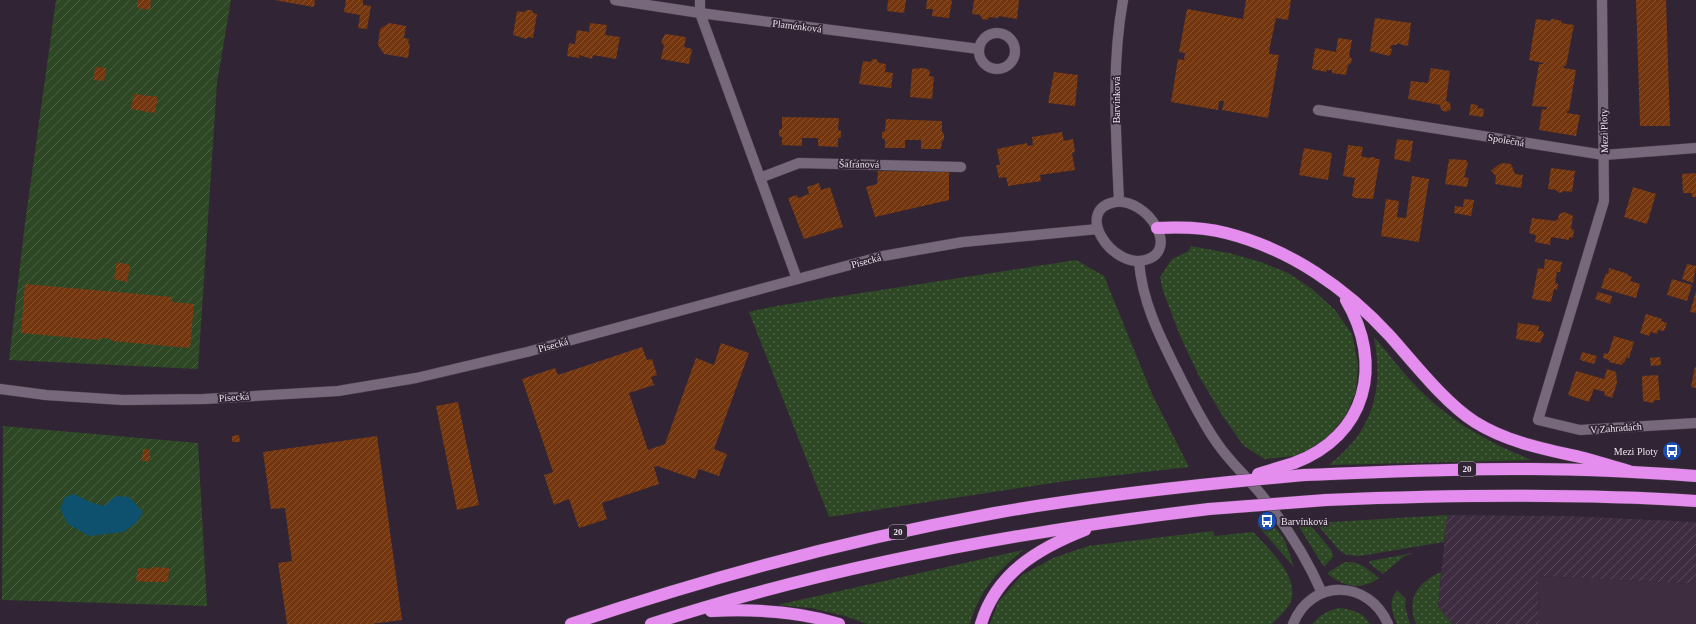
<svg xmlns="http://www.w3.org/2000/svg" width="1696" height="624" font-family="Georgia,serif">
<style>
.industrial{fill:url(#industrial-furrows)}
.built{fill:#3e2c40}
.grass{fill:url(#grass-dots)}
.garden{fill:url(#garden-furrows)}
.water{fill:#0d516e}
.building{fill:url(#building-hatch)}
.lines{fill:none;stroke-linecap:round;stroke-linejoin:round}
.minor-casing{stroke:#4b404d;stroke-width:11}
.highway-casing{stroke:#4b404d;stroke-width:13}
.minor{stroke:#78687b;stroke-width:10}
.highway{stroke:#e58dee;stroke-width:12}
.highway-bridge-casing{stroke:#4b404d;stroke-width:13;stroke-linecap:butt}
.highway-bridge{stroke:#e58dee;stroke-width:12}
.labels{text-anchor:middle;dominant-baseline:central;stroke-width:3.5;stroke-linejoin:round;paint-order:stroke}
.shield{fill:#312434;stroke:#b2a8b4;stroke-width:1}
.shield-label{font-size:9px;font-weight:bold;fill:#eae1eb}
.street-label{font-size:10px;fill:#eae1eb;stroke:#312434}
.poi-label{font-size:10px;fill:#eae1eb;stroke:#312434;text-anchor:end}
</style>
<defs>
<pattern id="industrial-furrows" width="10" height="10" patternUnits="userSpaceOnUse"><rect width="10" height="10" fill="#3e2c40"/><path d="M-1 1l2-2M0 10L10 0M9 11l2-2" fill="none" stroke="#5a4a5c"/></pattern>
<pattern id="grass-dots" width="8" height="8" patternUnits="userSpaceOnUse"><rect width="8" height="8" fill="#2e4825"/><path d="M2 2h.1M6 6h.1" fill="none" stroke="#4c6245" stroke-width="1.8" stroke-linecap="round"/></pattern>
<pattern id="garden-furrows" width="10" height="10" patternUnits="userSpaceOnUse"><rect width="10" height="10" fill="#2e4825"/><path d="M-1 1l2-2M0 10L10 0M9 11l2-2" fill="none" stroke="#4c6245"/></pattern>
<pattern id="building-hatch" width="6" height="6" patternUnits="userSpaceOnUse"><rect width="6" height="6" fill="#73360e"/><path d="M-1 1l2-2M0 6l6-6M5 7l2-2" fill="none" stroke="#875331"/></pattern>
</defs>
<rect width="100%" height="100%" fill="#312434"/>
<!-- industrial -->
<path class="industrial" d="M1447,515L1568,516L1696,522V584L1538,576L1539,624H1452L1438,606Z"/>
<!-- built -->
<path class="built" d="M1538,576L1696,584V624H1539Z"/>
<!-- grass -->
<g class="grass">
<path d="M1191,246L1229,253L1261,262L1288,273L1312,289L1335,310L1352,334L1358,364L1356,391L1346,415L1328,437L1308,450L1294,456L1264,459L1243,445L1222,415L1199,376L1181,338L1163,291L1160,277L1172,259L1189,251Z"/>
<path d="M1076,260L1104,276L1152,394L1189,467L1066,481L829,517L749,312L770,307Z"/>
<path d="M1374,337C1388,353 1401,371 1416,386C1448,420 1489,443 1532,460L1329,465C1373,431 1384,390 1374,337Z"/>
<path d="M1447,515L1444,542L1360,556L1347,555L1339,550L1316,523Z"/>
<path d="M1307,521L1332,551L1333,557L1324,567L1296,522Z"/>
<path d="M1273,524L1285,541L1294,567L1257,525Z"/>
<path d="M1213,531L1214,536L1253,532C1268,548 1302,579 1290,603C1286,611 1278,618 1272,624H990L998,602L1022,575L1053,558L1088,546Z"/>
<path d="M1023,550C997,572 979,591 970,624H867L845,616L811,608L777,605Z"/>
<path d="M1413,553L1403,557L1383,574L1369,563L1370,561Z"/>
<path d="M1345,562C1360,561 1367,569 1379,578C1361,591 1343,587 1327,573Z"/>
<path d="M1441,572L1438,606L1452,624H1416C1406,598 1418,582 1441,572Z"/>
<path d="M1397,590L1406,599L1405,606L1410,624H1397C1392,611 1388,603 1397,590Z"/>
<path d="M1338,608C1351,609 1363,612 1370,624H1312C1320,615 1327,611 1338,608Z"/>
</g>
<!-- garden -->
<g class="garden">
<path d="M56,0H231L217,83L198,369L9,360L25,223Z"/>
<path d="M3,426L198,443L207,606L2,600Z"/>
</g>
<!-- water -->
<path class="water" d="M74,494L90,502L104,506L116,496L129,497L143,512L136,523L123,532L89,536L68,524L60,509L65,497Z"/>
<!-- building -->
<g class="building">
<path d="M138,0H151L150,10L137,8Z"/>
<path d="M274,0H315L314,7Z"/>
<path d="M346,0H363V5L371,6L367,29L358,28L360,15L344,12Z"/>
<path d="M888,0H906L904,13L887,11Z"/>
<path d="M927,0H951L952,1L949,18L932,16L933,9H926Z"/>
<path d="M974,0H1019L1017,19L999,16L998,18L990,17L987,20L982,19L980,15L972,14Z"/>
<path d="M1246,0H1291L1288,20L1276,18L1270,46L1269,54L1279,55L1268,118L1222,110L1224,101H1219L1218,110L1171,102L1178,59L1184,60L1185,53L1179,52L1187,9L1243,19Z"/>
<path d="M1636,0H1666L1670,126H1640Z"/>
<path d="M527,10H532L533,13L537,14L533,38L528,37L526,39L513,35L517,11L524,12Z"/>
<path d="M1375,18L1411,23L1408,45L1405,46L1398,43L1396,45H1392L1390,48L1392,49L1391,54L1389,56L1370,51Z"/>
<path d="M1536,19L1551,21V19H1553L1562,21L1561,23L1574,25L1566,66H1564V68L1576,70L1569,111H1567V113L1580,115L1576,136L1539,130L1542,109L1546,110L1547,107L1532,106L1539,64H1543V63L1529,60Z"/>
<path d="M389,23L406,26L404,38L409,39L408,43L410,44L408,58L384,54L378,45L380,29Z"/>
<path d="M590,23L607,25L605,35L620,37L616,59L593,55L592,59L579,55V58L567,56L569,43L575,44L577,30L589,32Z"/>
<path d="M665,34L686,37L684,47L692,49L689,64L661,59L664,45L661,42Z"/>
<path d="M1338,38L1352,40L1349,56L1352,59L1351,63L1348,65L1346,75L1332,73V70H1327L1326,72L1312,69L1315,48L1336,52Z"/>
<path d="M873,59H876L879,63L886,64L885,72L893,73L891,88L859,84L863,61L870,62Z"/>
<path d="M95,67L106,68L104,81L94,80Z"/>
<path d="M923,68L927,69L930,71L929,76L934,77L932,99L910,97L912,69Z"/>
<path d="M1431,68L1450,71L1446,101L1450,103L1451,109L1446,112L1441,110L1440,105L1408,99L1411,81L1428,83Z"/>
<path d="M1054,72L1078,75L1075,106L1048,103Z"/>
<path d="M134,94L158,97L155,113L131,109Z"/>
<path d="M1471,104L1478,105L1477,108L1484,109L1483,117L1469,115Z"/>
<path d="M782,117L839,118L838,130L841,131V137L838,139V147L818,146V138H802V146L782,145V137L779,136V130L782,128Z"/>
<path d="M886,119L942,121V132L944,134V140L942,141L941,149H921V140H905V148H885V140L882,138V132L885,131Z"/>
<path d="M1062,132L1064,141L1073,139L1075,152L1072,153L1075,170L1040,175L1041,181L1008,186L1006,177L999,178L996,165H1000L997,149L1027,143L1028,146L1033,145L1032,137Z"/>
<path d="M1397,139L1413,141L1410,162L1394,159Z"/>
<path d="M1348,145L1363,147L1361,156L1368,158L1374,157L1376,159H1380L1373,199L1355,198L1352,196L1355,178L1343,176Z"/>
<path d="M1304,148L1332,153L1328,180L1299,175Z"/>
<path d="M1449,159L1466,160L1468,163L1464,177L1469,178L1467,187L1445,184Z"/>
<path d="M1503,163L1511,164L1515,174L1523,175L1521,188L1495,184L1496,176L1491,171L1498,165Z"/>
<path d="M1551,168L1575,171L1572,192L1564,191L1561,193L1558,192L1556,190L1548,189Z"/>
<path d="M878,171L949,172V200L875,217L866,187L877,184Z"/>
<path d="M1696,173V197H1692V193H1683L1682,174Z"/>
<path d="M1412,176L1429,179L1419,242L1381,236L1386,199L1399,201L1397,217L1406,218Z"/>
<path d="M819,183L821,190L830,187L843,227L804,239L788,198L797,195L798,198L809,194L807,187Z"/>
<path d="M1633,187L1656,194L1647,224L1624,217Z"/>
<path d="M1464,199L1474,200L1471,216L1454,213L1455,206L1463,207Z"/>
<path d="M1565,212L1573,216L1571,229L1574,230L1573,238L1569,237V240L1551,237L1550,245L1535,242L1536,235L1529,233L1532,218L1555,221L1558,219L1559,214Z"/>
<path d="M1545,259L1562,262L1560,272H1557L1555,283L1558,284L1557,290L1554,289L1551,302L1532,299L1538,268L1544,269Z"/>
<path d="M117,262L130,265L127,282L114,279Z"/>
<path d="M1687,264L1696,266L1693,283L1682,279Z"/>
<path d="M1609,268L1628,274L1627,275L1632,277L1630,281L1640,284L1636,298L1601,288L1606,273L1608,274Z"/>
<path d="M1672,279L1692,285L1687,301L1667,295Z"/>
<path d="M25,284L172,297V302L194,304L190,348L111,341L112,339L100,338L99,340L21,333Z"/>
<path d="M1696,291V313L1690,312Z"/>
<path d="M1598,292L1612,296L1610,304L1595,299Z"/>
<path d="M1646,314L1662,319L1661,321L1667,323L1664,331L1658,330L1657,334L1651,332L1649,336L1640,333Z"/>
<path d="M1518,323L1539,326L1538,331H1542L1544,334L1540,343L1516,339Z"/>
<path d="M1614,336L1634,342L1629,358L1627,357L1625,361L1621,365L1609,362V360L1603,358L1604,353L1608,354Z"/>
<path d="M721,343L749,353L714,449L727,454L719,476L699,469L695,479L657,466L654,467L659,484L602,503L607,519L579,528L569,499L554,505L544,475L553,472L522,379L555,368L558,375L642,347L647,360L652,359L657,375L651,377L654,385L629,393L648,450L665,444L696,358L714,365Z"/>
<path d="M1582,352L1597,356L1594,364L1580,360Z"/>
<path d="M1660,357L1661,365L1651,366L1650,358Z"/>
<path d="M1695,367H1696V388L1691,387Z"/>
<path d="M1607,369L1616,372L1617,383L1612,398L1604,395L1605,392L1594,389L1589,402L1568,395L1576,371L1604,379Z"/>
<path d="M1658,375L1660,400H1655L1653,403L1643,401L1642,376Z"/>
<path d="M458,402L479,505L457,510L436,406Z"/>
<path d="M239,435L240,442H232V436Z"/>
<path d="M377,436L402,620L371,624H287L278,563L292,561L285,508L271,509L263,452Z"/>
<path d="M143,449L150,450V461H142Z"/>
<path d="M152,567L169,568L168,582H151L152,571L151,582L136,581L138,568L152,569Z"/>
</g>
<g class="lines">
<defs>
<g id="minor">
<path d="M615,0L700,13L979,49"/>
<path d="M700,0V13L797,279"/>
<path d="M1602,0L1604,201L1538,420L1580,430L1696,423"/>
<circle cx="997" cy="51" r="18"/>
<path d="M1318,110L1604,155L1696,148"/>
<path d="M760,178L799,163L961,167"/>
<path d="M1119,201C1116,134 1111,66 1123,0"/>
<path d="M1115,202C1148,198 1181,251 1145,260C1112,269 1073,210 1115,202Z"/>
<path d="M1139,261C1142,303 1161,339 1180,377C1191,399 1202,422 1217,443C1229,461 1246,476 1260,493C1285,524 1306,556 1322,593"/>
<path d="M0,389L46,395L123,400L204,399L338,391L416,378L527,352L883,256L963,242L1098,229"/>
<path d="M1293,624C1311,578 1369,579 1388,624"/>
</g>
<g id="highway">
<path d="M1157,228C1180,227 1204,227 1226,233C1290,249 1346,288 1390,336C1414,363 1445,403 1475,422C1507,442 1544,449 1580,457C1597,461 1613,467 1629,471"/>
<path d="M1294,463C1367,436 1384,364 1346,300"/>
<path d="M1304,475C1380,472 1456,468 1532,469C1587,469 1641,472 1696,476"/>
<path d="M1326,500C1449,495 1573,493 1696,501"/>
<path d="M711,611C753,609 798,611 839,624"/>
<path d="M571,624C710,577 851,539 995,513C1073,499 1151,490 1230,482"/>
<path d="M651,624C833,565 1021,531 1209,509"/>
<path d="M981,624C996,573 1039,548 1085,530"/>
</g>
</defs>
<!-- minor casing -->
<use href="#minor" class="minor-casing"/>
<!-- highway casing -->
<use href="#highway" class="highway-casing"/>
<!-- minor -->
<use href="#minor" class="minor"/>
<!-- highway -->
<use href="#highway" class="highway"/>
<defs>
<g id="highway-bridge">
<path d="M1258,474L1294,463"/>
<path d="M1230,482L1304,475"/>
<path d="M1209,509L1326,500"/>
</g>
</defs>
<!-- highway-bridge casing -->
<use href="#highway-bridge" class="highway-bridge-casing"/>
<!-- highway-bridge -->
<use href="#highway-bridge" class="highway-bridge"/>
</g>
<!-- icons -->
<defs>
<symbol id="bus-disc" viewBox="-11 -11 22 22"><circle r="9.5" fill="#1a4fb4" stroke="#312434"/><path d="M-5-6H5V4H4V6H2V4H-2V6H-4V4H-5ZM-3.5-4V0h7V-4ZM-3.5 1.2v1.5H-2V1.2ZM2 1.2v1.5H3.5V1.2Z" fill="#fff"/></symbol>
</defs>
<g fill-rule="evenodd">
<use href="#bus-disc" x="1661" y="440" width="22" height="22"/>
<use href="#bus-disc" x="1256" y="510" width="22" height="22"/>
</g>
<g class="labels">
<!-- shield labels -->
<g class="shield">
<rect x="1458" y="462" width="18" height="14" rx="3"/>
<rect x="889" y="525" width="18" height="14" rx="3"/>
</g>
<g class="shield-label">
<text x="1467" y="469">20</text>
<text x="898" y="532">20</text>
</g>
<!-- street labels -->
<g class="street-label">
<text transform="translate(797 26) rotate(7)">Plaménková</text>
<text transform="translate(1116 100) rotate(-90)">Barvínková</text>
<text transform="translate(1604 131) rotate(-91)">Mezi Ploty</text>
<text transform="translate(1506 140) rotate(9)">Společná</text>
<text transform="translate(859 164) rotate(1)">Šafránová</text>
<text transform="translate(866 261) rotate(-15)">Písecká</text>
<text transform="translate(553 345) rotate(-15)">Písecká</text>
<text transform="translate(234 397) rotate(-4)">Písecká</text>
<text transform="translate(1616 428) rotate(-4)">V Zahradách</text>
</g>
<!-- poi labels -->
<g class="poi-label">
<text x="1658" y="451">Mezi Ploty</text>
<text x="1281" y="521" text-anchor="start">Barvínková</text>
</g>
</g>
</svg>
